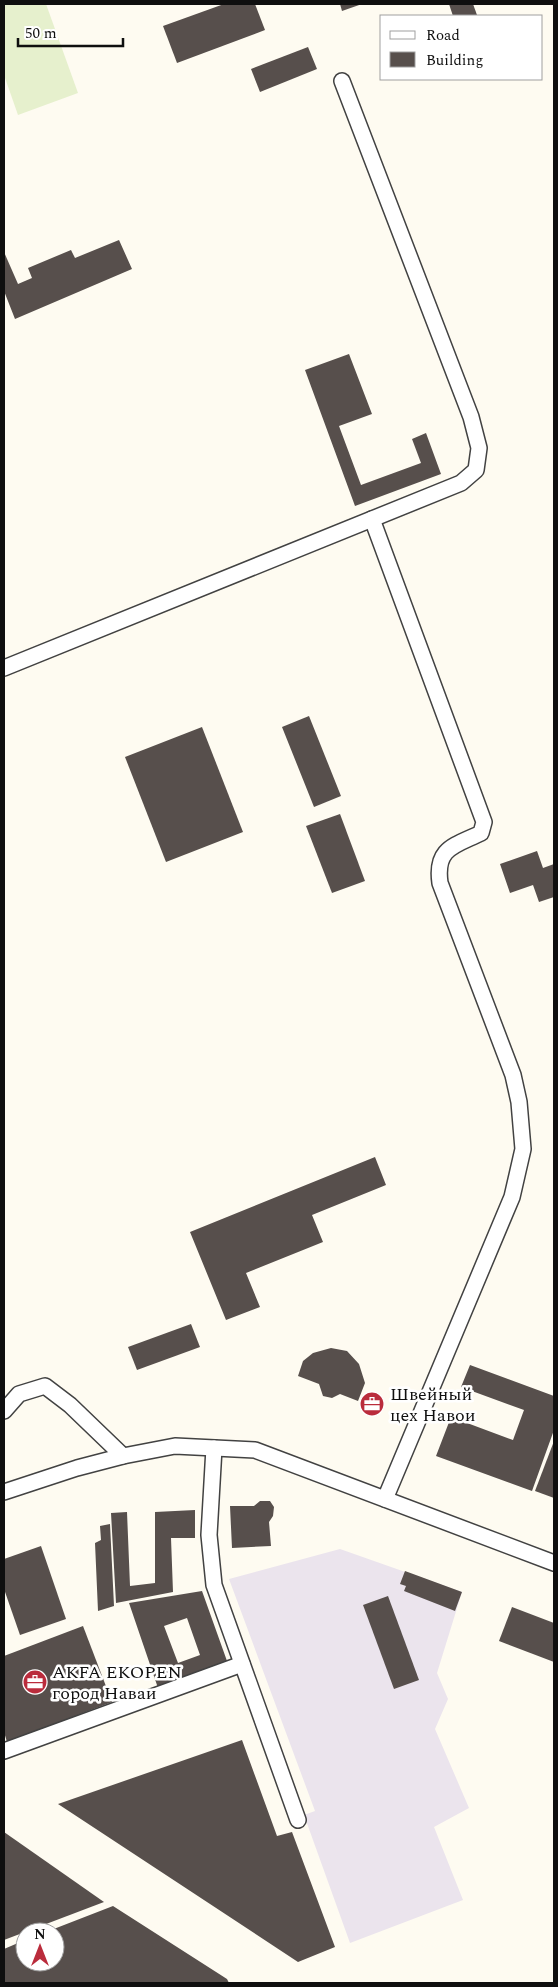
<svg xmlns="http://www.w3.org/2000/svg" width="558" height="1987" font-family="Spectral,serif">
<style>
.industrial{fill:#ebe4ed}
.pitch{fill:#e6f0cd}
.building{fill:#574f4c;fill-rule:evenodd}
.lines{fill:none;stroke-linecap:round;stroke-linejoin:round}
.minor-casing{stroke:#424242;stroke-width:18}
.minor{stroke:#fff;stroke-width:15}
.labels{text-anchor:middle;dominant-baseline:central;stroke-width:5;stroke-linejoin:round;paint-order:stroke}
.poi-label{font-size:18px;fill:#0f0f0f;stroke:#fff;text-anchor:start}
</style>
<rect width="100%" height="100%" fill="#fefbf1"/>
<!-- industrial -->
<path class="industrial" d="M340,1549L462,1592L437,1673L448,1699L435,1729L469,1808L434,1827L463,1900L350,1943L304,1815L315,1811L229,1579Z"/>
<!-- pitch -->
<path class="pitch" d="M4,4H46L78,93L18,115L4,75Z"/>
<!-- building -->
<g class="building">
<path d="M224,4H255L265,30L177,63L163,26Z"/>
<path d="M340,4H362L342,11Z"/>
<path d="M449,4H473L477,15L453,16Z"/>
<path d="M308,47L317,69L260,92L251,69Z"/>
<path d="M119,240L132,269L15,319L4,291V252L18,284L32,278L28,268L71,250L75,258Z"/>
<path d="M349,354L372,414L339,426L361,485L421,463L412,439L426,433L441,474L355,506L305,370Z"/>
<path d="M309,716L341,796L314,807L282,727Z"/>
<path d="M202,727L243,832L166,862L125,757Z"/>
<path d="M340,814L365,881L332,893L306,826Z"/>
<path d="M537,851L543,868L554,864V897L539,902L533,885L510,893L500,864Z"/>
<path d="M375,1157L386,1185L312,1215L323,1242L246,1273L260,1307L226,1320L190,1232Z"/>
<path d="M191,1324L200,1347L137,1370L128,1347Z"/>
<path d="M331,1348L347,1351L359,1364L365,1383L358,1401L340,1394L332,1398L323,1396L319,1384L298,1376L303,1361L313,1353Z"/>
<path d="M470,1365L554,1396V1430L532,1491L436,1456L451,1417L513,1440L524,1410L461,1387Z"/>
<path d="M554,1441V1498L535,1491Z"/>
<path d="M260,1501H270L274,1507L273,1516L269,1522L271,1546L232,1548L230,1506H254Z"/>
<path d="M195,1510V1538H171L173,1592L116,1603L111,1513L127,1512L130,1586L155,1583V1512Z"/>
<path d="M110,1524L114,1606L98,1611L95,1543L101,1540L100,1526Z"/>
<path d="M41,1546L66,1619L20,1635L4,1589V1559Z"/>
<path d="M405,1571L462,1592L455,1611L404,1591L406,1586L400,1584Z"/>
<path d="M202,1591L227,1661L158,1688L129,1603ZM187,1618L200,1655L178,1663L164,1626Z"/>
<path d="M388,1596L419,1680L394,1689L363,1605Z"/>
<path d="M512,1607L554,1623V1662L499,1641Z"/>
<path d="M83,1626L112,1702L7,1742L4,1732V1656Z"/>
<path d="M242,1740L277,1836L292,1832L335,1947L298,1962L58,1804Z"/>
<path d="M4,1832L104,1902L4,1940Z"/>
<path d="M113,1906L227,1979L229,1983H4V1949L25,1940V1962H55V1932H46Z"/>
</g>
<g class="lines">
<defs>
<g id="minor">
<path d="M372,519L484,822L481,833C454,846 435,848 440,883L513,1075L519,1102L523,1149L512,1197L385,1499"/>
<path d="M4,668L461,483L476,470L479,448L471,417L342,81"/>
<path d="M4,1411L19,1394L45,1386L70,1405L123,1456"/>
<path d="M214,1448L209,1535L214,1585L298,1820"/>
<path d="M4,1492L77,1468L123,1456L175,1446L255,1450L554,1563"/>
<path d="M4,1751L242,1664"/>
</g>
</defs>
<!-- minor casing -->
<use href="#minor" class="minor-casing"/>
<!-- minor -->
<use href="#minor" class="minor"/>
</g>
<!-- icons -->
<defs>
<symbol id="office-disc" viewBox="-11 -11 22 22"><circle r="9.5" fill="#ba2c3c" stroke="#fff"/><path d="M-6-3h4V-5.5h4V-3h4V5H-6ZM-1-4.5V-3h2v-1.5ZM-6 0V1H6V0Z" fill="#fff"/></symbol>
</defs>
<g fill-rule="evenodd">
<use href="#office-disc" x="358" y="1390" width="28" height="28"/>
<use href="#office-disc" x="21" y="1668" width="28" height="28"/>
</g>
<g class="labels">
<!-- poi labels -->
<g class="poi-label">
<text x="390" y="1394">Швейный<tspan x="390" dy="21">цех Навои</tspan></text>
<text x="52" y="1672">AKFA EKOPEN<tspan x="52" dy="21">город Наваи</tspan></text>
</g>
</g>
<!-- border -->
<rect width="558" height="1987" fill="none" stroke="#0f0f0f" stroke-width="10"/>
<!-- legend -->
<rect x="380" y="15" width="162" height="65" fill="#ffffff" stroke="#9f9f9f"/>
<rect x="390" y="31" width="25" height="8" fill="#ffffff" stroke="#9f9f9f"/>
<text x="426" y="40" font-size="15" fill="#0f0f0f">Road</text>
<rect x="390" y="52" width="25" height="15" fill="#574f4c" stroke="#9f9f9f"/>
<text x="426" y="65" font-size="15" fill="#0f0f0f">Building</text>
<!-- north arrow -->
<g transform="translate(40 1947)"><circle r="24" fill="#ffffff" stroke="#9f9f9f"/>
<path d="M0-4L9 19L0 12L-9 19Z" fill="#ba2c3c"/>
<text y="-8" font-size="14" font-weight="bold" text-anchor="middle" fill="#0f0f0f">N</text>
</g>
<!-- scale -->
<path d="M18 38v8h105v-8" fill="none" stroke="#0f0f0f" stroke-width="2.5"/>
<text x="25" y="38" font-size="15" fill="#0f0f0f" stroke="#ffffff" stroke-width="4" paint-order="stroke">50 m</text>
</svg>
